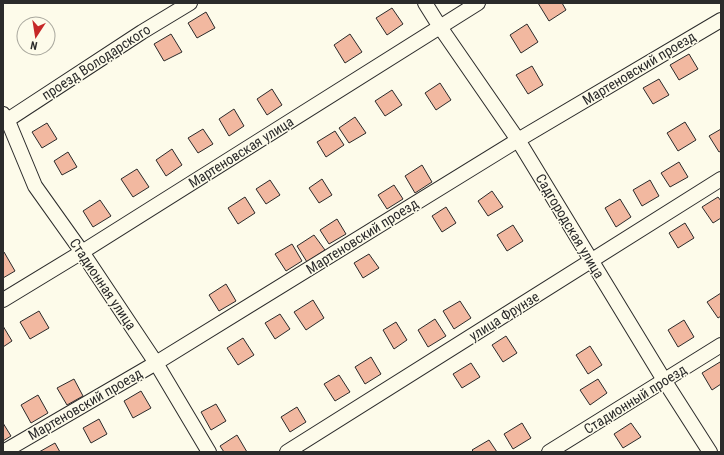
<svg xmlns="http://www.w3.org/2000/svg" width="724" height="455" font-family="'Roboto Condensed',sans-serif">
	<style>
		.building { fill: #f2b8a0; stroke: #2b2b2b }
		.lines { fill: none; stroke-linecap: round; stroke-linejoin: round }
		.minor-casing { stroke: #2b2b2b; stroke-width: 16 }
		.minor { stroke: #fdfbea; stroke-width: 14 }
		.labels { text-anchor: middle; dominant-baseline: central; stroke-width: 3; stroke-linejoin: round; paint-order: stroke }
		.street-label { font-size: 14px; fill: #2b2b2b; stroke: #fdfbea }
	</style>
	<rect width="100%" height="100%" fill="#fdfbea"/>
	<g class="building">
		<polygon points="538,3 562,3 566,10 549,21"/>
		<polygon points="392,8 403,24 387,35 376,18"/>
		<polygon points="206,12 215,28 197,38 188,23"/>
		<polygon points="527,24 538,42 521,53 510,35"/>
		<polygon points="171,34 182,52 164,61 154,44"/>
		<polygon points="350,34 362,52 345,63 334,45"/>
		<polygon points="689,54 698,69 679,80 670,65"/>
		<polygon points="532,66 543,85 528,94 516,75"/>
		<polygon points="659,79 669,95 653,104 643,88"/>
		<polygon points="440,83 451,100 436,110 425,93"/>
		<polygon points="272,89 282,105 267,115 257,99"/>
		<polygon points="392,90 402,105 385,116 375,101"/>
		<polygon points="234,109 244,126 229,136 219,119"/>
		<polygon points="355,117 366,133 349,143 339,128"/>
		<polygon points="685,122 696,140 678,151 667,133"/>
		<polygon points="47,123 57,139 42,148 32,132"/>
		<polygon points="203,129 213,144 198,153 188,138"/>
		<polygon points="721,129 721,151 719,152 709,136"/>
		<polygon points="335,131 344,145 326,157 317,142"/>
		<polygon points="172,149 182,165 166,176 156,160"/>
		<polygon points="68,152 77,167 62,175 54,161"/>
		<polygon points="679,162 688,177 670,187 661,173"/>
		<polygon points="422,165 432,182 415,193 405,176"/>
		<polygon points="137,169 149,187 133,197 121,179"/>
		<polygon points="322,179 332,195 319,203 309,188"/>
		<polygon points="270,180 280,195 266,204 256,189"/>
		<polygon points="650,180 659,196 642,206 633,190"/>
		<polygon points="394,185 403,199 387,209 378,195"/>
		<polygon points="492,191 503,207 488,216 478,201"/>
		<polygon points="245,197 255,213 238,224 228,208"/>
		<polygon points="718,197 721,201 721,218 713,223 702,207"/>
		<polygon points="620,199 631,217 616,227 605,208"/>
		<polygon points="100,200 111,216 93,227 83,211"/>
		<polygon points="446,207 456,223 442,232 432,216"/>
		<polygon points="337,219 346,234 329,244 320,230"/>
		<polygon points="685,223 694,238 678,248 669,233"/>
		<polygon points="513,225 523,241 507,251 497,235"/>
		<polygon points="314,235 325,250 307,262 297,246"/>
		<polygon points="292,244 302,261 286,271 275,254"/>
		<polygon points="3,252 4,252 15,271 3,278"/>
		<polygon points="369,254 379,268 363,278 354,263"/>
		<polygon points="226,284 236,301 219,311 209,295"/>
		<polygon points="721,293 721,316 718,318 707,302"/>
		<polygon points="313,300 324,318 306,330 294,312"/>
		<polygon points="460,301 471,318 454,329 443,311"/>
		<polygon points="39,311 49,328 30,339 20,322"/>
		<polygon points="280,314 290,329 275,339 265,323"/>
		<polygon points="435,319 446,336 428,347 418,330"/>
		<polygon points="684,320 694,337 678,347 668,330"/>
		<polygon points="396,322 407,340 394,349 383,330"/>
		<polygon points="3,326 12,341 3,347"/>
		<polygon points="506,336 517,353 503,362 492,345"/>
		<polygon points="243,338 254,355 238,365 227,348"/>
		<polygon points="590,346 602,365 588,374 576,355"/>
		<polygon points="371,357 381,374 365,384 355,367"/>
		<polygon points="720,362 721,364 721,384 712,390 702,373"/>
		<polygon points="471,363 480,377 462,388 453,374"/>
		<polygon points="339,375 350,392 335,401 324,384"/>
		<polygon points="74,379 83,396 67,405 57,388"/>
		<polygon points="598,379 607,393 590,405 580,390"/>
		<polygon points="141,391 151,408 133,418 124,401"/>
		<polygon points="38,395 48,413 31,423 21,405"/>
		<polygon points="216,404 226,421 211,430 201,412"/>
		<polygon points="297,407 306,422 290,432 281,417"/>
		<polygon points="99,419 107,434 91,443 83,428"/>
		<polygon points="3,423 11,436 3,441"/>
		<polygon points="522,423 531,438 513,449 504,434"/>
		<polygon points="631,423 641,437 623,448 614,434"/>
		<polygon points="237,435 247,452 224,452 220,446"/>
		<polygon points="489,440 497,452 474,452 472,450"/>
		<polygon points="55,443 60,452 39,452"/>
	</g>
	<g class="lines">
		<defs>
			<g id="minor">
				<polyline points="425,3 440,27 518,140 664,380 710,452"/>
				<polyline points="3,114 8,121 35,186 82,252 156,363 209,452"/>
				<polyline points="3,123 142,32 190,3"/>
				<polyline points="3,300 82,252 478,3"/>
				<polyline points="3,452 156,363 518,140 721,20"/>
				<polyline points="287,452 721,179"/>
				<polyline points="549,452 721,345"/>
			</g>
		</defs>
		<use href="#minor" class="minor-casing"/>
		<use href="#minor" class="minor"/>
	</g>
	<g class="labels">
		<g class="street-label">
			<text transform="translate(96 62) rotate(-33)">проезд Володарского</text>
			<text transform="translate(639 68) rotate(-31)">Мартеновский проезд</text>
			<text transform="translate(241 152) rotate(-32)">Мартеновская улица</text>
			<text transform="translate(570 226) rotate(59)">Садгородская улица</text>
			<text transform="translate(362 236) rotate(-32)">Мартеновский проезд</text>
			<text transform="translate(103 284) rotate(56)">Стадионная улица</text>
			<text transform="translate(504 316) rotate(-32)">улица Фрунзе</text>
			<text transform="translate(635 399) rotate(-32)">Стадионный проезд</text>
			<text transform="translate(85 404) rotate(-30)">Мартеновский проезд</text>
		</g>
	</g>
	<rect width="724" height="455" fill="none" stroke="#2b2b2b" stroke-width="8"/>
	<g transform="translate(36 36) rotate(192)"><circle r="19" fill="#fdfbea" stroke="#a9a89e"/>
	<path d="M0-3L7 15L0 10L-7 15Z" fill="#c62828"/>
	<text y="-6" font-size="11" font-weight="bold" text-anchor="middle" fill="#2b2b2b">N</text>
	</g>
</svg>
